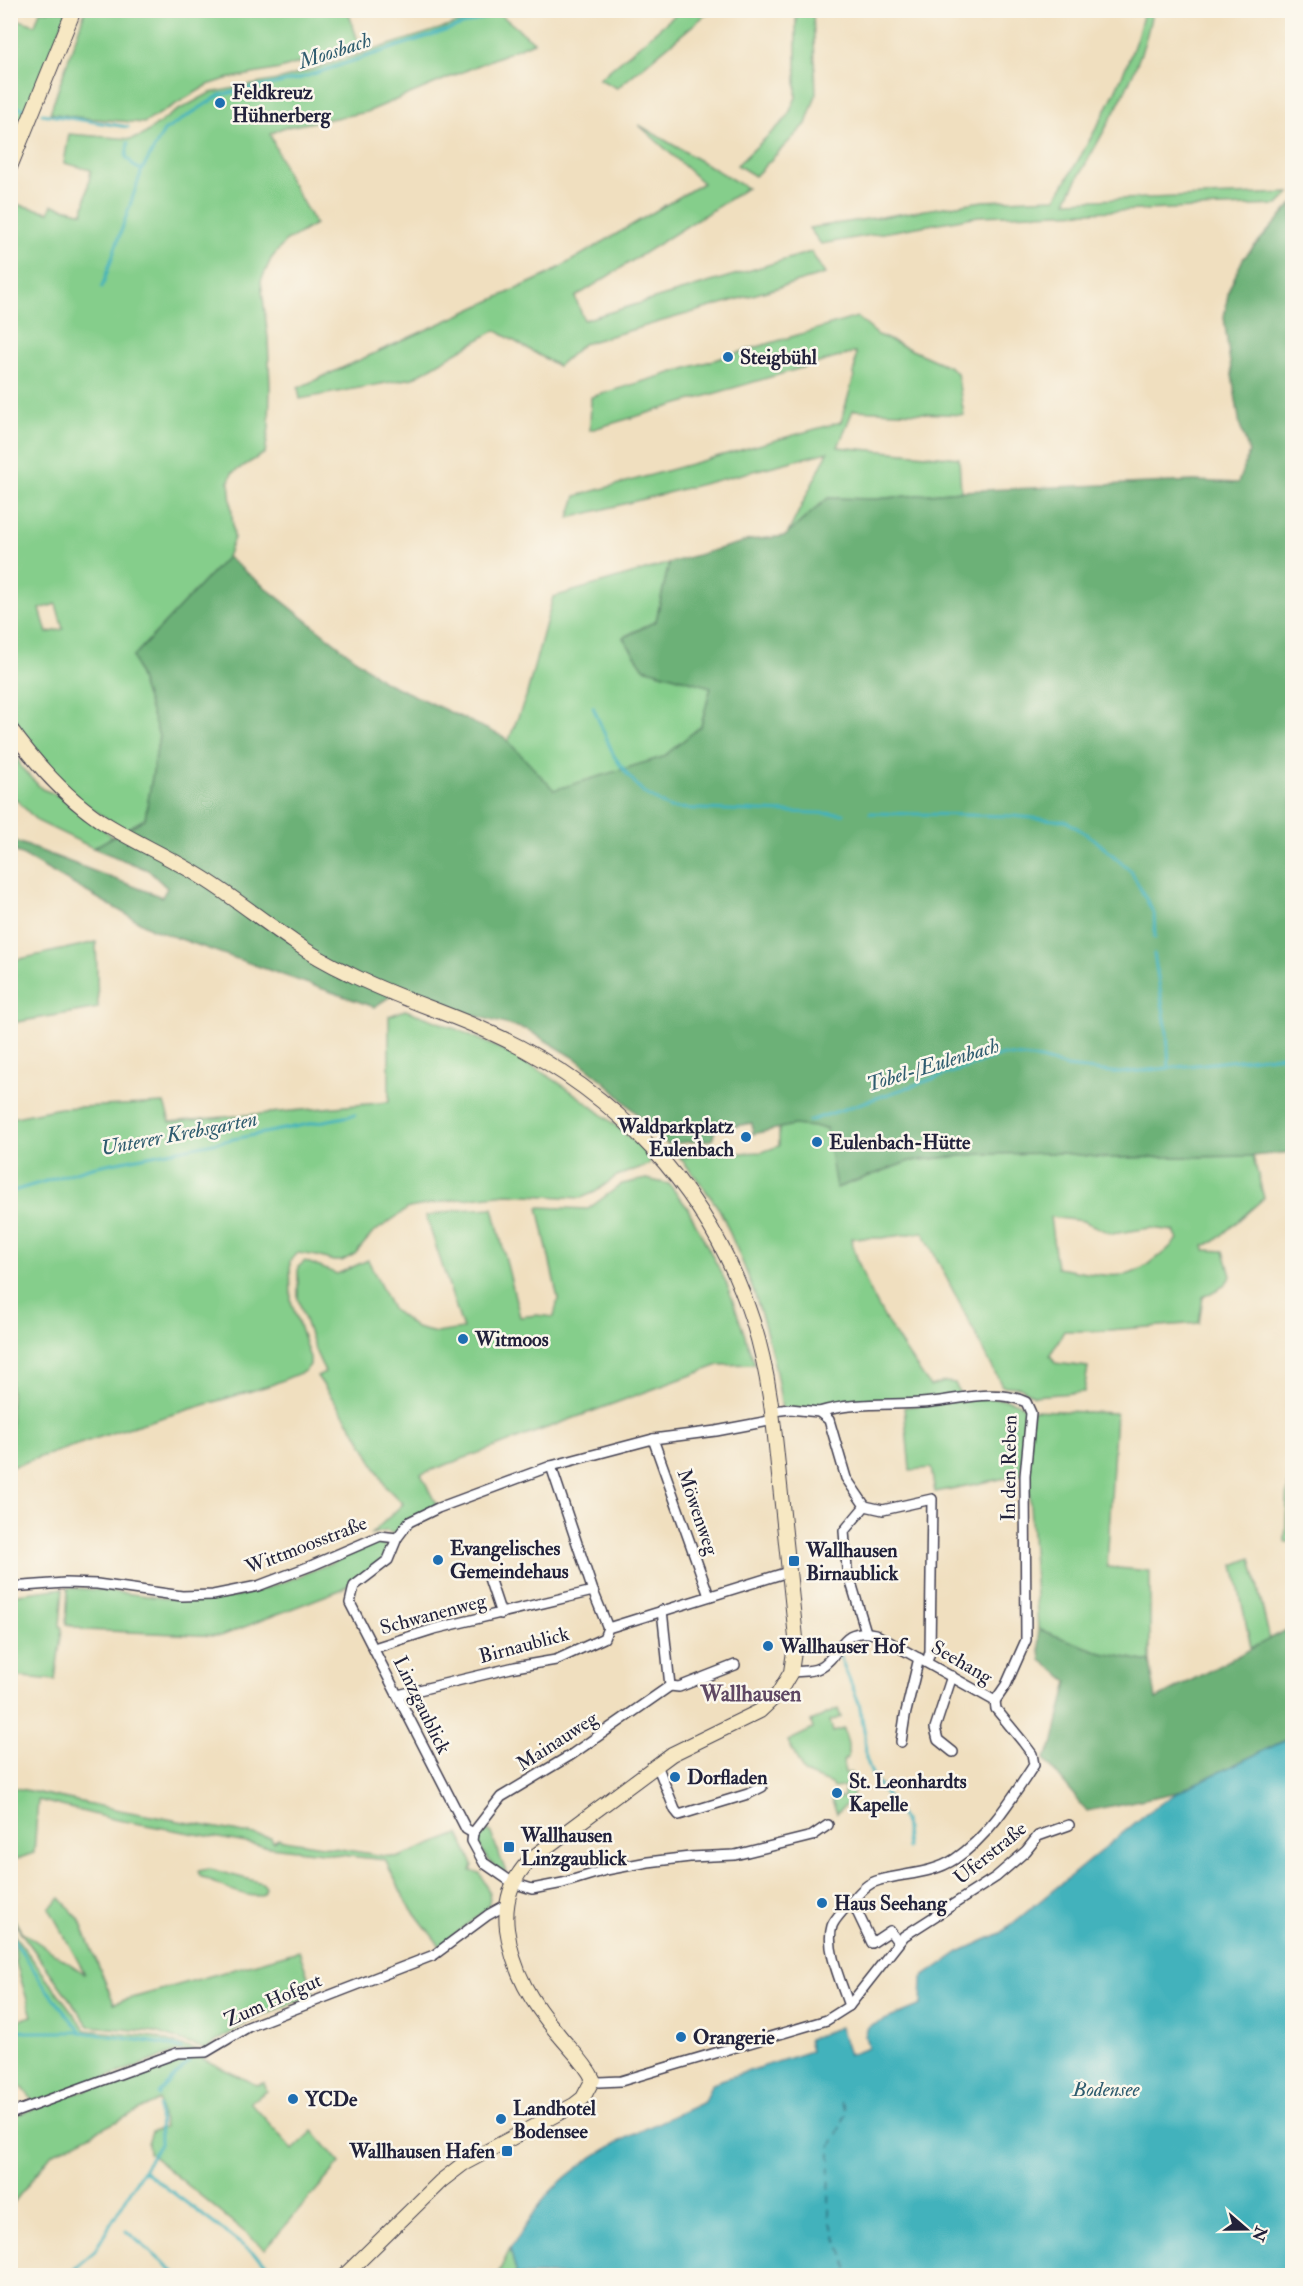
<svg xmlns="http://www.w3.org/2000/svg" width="1303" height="2286" font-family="'IM FELL Double Pica',serif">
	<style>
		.green { fill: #85ce8b; stroke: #547863; stroke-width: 1.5; fill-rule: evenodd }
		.forest { fill: #6cb177; stroke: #476a59; stroke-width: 1.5 }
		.water { fill: #42b2bc; stroke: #326a7c; stroke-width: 1.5 }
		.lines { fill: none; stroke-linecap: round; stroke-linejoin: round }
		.stream { stroke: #42b2bc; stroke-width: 3 }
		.ferry { stroke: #2f5c6f; stroke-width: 1.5; stroke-dasharray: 8 6; stroke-linecap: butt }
		.minor-casing { stroke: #413e4f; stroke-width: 12 }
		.secondary-casing { stroke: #413e4f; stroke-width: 16 }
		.minor { stroke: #fff; stroke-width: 9 }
		.secondary { stroke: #f7e8c3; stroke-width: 14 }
		.poi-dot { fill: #1f6fb2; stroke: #fbf7ec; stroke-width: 2 }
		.labels { text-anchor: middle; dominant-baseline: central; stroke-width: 5; stroke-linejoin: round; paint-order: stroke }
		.poi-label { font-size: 20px; font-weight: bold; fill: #22223b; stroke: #fbf7ec; text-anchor: start }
		.street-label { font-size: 20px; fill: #22223b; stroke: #fbf7ec }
		.water-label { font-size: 21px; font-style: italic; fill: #2f5c6f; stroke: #fbf7ec }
		.quarter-label { font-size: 22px; font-weight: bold; fill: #5f4864; stroke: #fbf7ec }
	</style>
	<rect width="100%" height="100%" fill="#fbf7ec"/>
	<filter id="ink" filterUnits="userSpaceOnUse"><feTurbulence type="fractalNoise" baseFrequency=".0167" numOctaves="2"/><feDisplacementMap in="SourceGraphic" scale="12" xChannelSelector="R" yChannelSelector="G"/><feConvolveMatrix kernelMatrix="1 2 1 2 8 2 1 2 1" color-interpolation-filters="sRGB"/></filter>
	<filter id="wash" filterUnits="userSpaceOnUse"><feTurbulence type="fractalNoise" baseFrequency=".008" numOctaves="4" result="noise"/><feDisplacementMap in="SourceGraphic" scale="24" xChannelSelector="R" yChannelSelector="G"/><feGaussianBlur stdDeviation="1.35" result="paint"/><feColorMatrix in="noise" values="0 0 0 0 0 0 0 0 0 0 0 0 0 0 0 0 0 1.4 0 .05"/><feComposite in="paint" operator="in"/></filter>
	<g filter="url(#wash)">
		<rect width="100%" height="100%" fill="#f0dfbf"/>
		<g class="green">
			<polygon points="40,11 68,11 10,151 10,17 35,25"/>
			<polygon points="85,11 348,11 359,44 280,69 226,79 208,85 144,123 84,118 50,113"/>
			<path d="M496,11L534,42L367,112L282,128L270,134L288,177L315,224L285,242L271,259L261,281L268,338L270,387L269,428L265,453L232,473L229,481L234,538L227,557L133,657L159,736L145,819L124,830L81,802L31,751L11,720V203L49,212L52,205L83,213L91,170L64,163L69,134L131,139L142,136L173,113L210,93L282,79ZM56,604L63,629L47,633L40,609Z"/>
			<polygon points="680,11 710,11 617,88 599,79"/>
			<polygon points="796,11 813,11 816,95 806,124 755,176 737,165 787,118 796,97"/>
			<path d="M1144,11H1152C1142,77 1095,142 1066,201L1290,193L1278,205L979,216L821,244L809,228L983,201L1056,198C1089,142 1130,75 1144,11Z"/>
			<polygon points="639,125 747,188 575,297 584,320 811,252 825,274 583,344 558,366 495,330 413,378 300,399 298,388 547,275 703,183"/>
			<polygon points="857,317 878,335 950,367 957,373 964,415 853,410 838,447 959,458 961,491 876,499 828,498 788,533 828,452 569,518 576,496 841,422 854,376 856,352 590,430 591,397"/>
			<polygon points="669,563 656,621 623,637 644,668 711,687 701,726 663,757 553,791 508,742 526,697 553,597"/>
			<polygon points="10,739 21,767 42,789 60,796 113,837 93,848 37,821 11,794"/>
			<polygon points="96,942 98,1008 11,1023 11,961"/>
			<path d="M405,1010C506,1044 575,1085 652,1158L648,1165L617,1176L595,1192L581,1198L507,1194L454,1200L409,1208L373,1233L355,1254L342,1261H333L317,1256L298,1253L290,1261L291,1301L310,1358V1365L305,1371L271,1385L124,1429L11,1467L10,1118L60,1108L164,1103L170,1122L389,1102V1016Z"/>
			<path d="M794,1125L826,1128L837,1188L910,1161L980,1154L1062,1153L1106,1158L1253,1156L1264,1198L1215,1241L1204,1246L1205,1250L1224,1251L1231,1276L1224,1286L1203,1297L1199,1323L1097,1331H1064L1050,1355L1055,1363L1088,1367L1084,1392L1034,1396L1020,1387L1002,1386L923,1232L882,1238H851C864,1293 898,1341 930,1386L944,1382L955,1383L961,1397L782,1410C775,1353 759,1300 736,1247C730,1235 726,1221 719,1209C706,1190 692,1172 677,1154L687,1157L685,1151L741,1153L762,1152L779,1146V1127ZM1050,1217L1083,1221L1112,1234L1150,1228L1174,1231L1178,1239C1167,1251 1140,1274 1123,1275C1101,1277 1078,1271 1057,1268Z"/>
			<polygon points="646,1179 669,1184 687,1207 726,1282 755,1364 719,1365 421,1474 438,1508 395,1534 386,1531 371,1534 403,1504 386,1487 359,1437 317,1376 325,1372 315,1350 298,1299 298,1267 305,1261 337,1274 368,1260 392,1309 416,1328 436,1333 463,1329 426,1216 457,1210 493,1208 520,1317 536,1315 554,1317 558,1299 538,1207 588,1209 622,1184"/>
			<path d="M980,1398C997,1399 1014,1397 1027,1410L1021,1475L935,1492L931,1468L910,1470L904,1407Z"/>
			<polygon points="1032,1410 1116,1413 1107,1567 1150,1571 1150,1662 1102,1653 1038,1629 1028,1474"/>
			<polygon points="1292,1410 1292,1542 1285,1542"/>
			<path d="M386,1543V1558L340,1590L221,1636L85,1630L66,1624L68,1588C116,1589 162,1602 210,1600C260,1598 328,1563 375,1544Z"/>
			<polygon points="1251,1558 1270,1640 1251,1648 1234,1565"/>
			<polygon points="63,1588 60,1625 62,1629 55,1680 11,1676 11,1595"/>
			<path d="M838,1709L841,1717L830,1721L833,1732L844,1729L848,1744V1757L843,1761L845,1773H851C855,1798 856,1796 837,1813L831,1799L844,1797V1787L833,1788L831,1784L804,1773L788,1741L813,1729L811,1721Z"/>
			<path d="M11,1787L119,1810L271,1838L273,1842L278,1839L384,1856L399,1857L459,1834L473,1865L471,1871L480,1873C486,1885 494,1897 487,1909L440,1946L407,1903L385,1860L269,1847L112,1819L38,1800L34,1853L11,1861Z"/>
			<path d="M483,1831H490L506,1872H501C491,1863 470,1844 483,1831Z"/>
			<path d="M209,1869L262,1883L266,1887C265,1891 265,1894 261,1895C249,1900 211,1882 200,1876L198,1871Z"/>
			<polygon points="60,1898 79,1919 114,2003 299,1951 314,1994 246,2023 205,2049 155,2032 89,2026 20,1931 10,1912 21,1931 85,1974 49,1908"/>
			<polygon points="14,1935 86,2030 154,2037 202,2052 176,2052 35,2103 22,2087 11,2084 10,2020 14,2022 32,2016 16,1963"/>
			<polygon points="207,2054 203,2059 256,2085 264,2083 267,2091 250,2102 293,2150 313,2131 340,2163 265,2249 149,2153 148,2143 152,2131 164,2128 159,2100 52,2154 11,2206 11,2117 178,2056"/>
			<polygon points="510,2249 517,2275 497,2276"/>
		</g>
		<g class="forest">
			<polygon points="1292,204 1292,1152 1253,1156 1184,1157 1106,1158 1062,1153 980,1154 910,1161 836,1188 826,1128 794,1125 753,1134 752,1123 715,1130 712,1140 667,1144 605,1082 575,1058 528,1030 394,994 374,1007 152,929 13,850 12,840 162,897 167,888 148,870 93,848 145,819 159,736 133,657 227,557 383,681 504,737 554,790 663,757 701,726 711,687 644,668 623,638 656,621 669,563 750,540 785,536 828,498 876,499 961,491 1195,481 1238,483 1249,452 1240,425 1229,356 1224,317 1229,289 1243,259"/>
			<polygon points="1292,1627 1292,1737 1178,1792 1087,1811 1044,1759 1053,1745 1068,1681 1041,1660 1038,1629 1102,1653 1150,1662 1156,1699"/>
		</g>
		<path class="water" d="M1292,1737V2275H517L510,2249C524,2230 536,2206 553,2189C592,2149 654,2125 704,2102L711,2085L718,2081L811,2051L808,2039L840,2027L849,2055L868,2048L865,2036L868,2027L921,2005L922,1978L959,1952L1001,1933L1147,1813L1178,1792Z"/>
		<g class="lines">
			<g class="stream">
				<polyline points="10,104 29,111"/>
				<polyline points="42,114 128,127"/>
				<polyline points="128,143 126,157 135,167 142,170 164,131 220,95 298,79 493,15"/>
				<polyline points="102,287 142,170"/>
				<polyline points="593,707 614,756 627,774 644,793 670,808 844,814"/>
				<polyline points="870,813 1012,816 1066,821 1094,839 1131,871 1154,914 1155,938"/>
				<polyline points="1169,1068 1292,1054"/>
				<polyline points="809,1121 1003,1055 1041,1059 1067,1067 1120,1073 1169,1068 1167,1032 1154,954"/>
				<polyline points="10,1192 92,1167 355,1115"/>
				<polyline points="839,1654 859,1703 865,1735 866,1758 873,1777 904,1820 907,1848"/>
				<polyline points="10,1934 47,1990 81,2032 164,2044 182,2049"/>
				<polyline points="10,2027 25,2032 81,2032"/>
				<polyline points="159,2096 159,2093 189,2062"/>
				<polyline points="159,2106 160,2144 143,2170 283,2276"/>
				<polyline points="126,2231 179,2276"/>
				<polyline points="73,2270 78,2276"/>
				<polyline points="66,2276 94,2252 143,2170"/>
			</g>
			<polyline class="ferry" points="841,2102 847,2112 830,2149 829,2218 851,2276"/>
		</g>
	</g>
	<g filter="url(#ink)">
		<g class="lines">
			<defs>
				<g id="minor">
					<polyline points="773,1411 790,1409 819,1412 829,1420 846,1478 865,1506 844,1531 847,1569 866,1632"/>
					<path d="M819,1412C851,1402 888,1405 921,1403C956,1401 993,1387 1026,1402L1031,1413L1025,1476L1026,1640L1006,1685L995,1701"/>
					<polyline points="653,1439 709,1596"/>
					<polyline points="551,1466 593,1591 608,1628"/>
					<polyline points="865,1506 883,1510 932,1499 930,1652 927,1662"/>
					<polyline points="488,1575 501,1614"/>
					<polyline points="10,1587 65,1583 97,1584 182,1596 213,1595 258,1586 313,1565 380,1536 397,1538"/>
					<polyline points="374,1648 434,1629 593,1591"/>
					<path d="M791,1672C799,1671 812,1672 819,1668C843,1655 838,1626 875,1634L995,1701L996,1709L1023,1742L1032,1754L1034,1765C1012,1798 989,1836 955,1859C932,1874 906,1873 880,1880C867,1883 861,1891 852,1901C846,1907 835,1918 832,1926C825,1949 842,1984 849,2006"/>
					<polyline points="952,1676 935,1728 938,1740 953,1752"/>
					<polyline points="670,1686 679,1687 735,1665"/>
					<polyline points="398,1695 515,1667 556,1660 604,1638 608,1628 788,1572"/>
					<polyline points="901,1742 905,1716 919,1658"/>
					<polyline points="657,1765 675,1810 679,1815 748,1794 762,1787"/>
					<polyline points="473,1833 466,1829 350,1603 354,1586 388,1560 397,1538 409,1522 438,1508 551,1466 653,1439 716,1431 774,1420"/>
					<polyline points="473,1833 472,1841 484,1863 513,1883 532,1889 563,1883 606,1870 648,1862 690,1857 735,1855 812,1836 828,1825"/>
					<polyline points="473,1833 501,1797 571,1755 670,1686 662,1610"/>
					<polyline points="852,1901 872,1943 890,1931 898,1942"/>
					<polyline points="593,2079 599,2082 621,2081 827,2020 849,2006 904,1936 996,1877 1026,1851 1038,1836 1069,1825"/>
					<polyline points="10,2114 177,2053 206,2052 248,2027 434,1955 488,1915 506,1905"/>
				</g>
				<g id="secondary">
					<polyline points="10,167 74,10"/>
					<path d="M10,728C36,764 64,796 101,821C134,842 170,857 203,878C235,898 263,921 294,942C311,954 331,965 350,974C395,997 443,1011 489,1032C615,1089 710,1189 753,1322C769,1372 774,1424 779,1476C785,1530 790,1584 796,1638L791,1672L778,1694L760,1711L672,1754L532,1858C511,1878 504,1901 507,1929C513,1973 531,2002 559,2035C571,2050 585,2062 593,2079L583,2098L574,2105L463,2164L441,2181L344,2276"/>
				</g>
			</defs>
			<use href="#minor" class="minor-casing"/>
			<use href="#secondary" class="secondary-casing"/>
			<use href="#minor" class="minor"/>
			<use href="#secondary" class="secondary"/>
		</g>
	</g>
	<g class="poi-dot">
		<circle cx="220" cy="103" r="6"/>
		<circle cx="728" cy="357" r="6"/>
		<circle cx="746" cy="1137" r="6"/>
		<circle cx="817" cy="1142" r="6"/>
		<circle cx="463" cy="1339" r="6"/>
		<circle cx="438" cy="1560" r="6"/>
		<rect x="788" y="1555" width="12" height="12" rx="3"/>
		<circle cx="768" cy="1646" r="6"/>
		<circle cx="675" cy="1777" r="6"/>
		<circle cx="837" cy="1793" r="6"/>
		<rect x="503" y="1841" width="12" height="12" rx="3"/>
		<circle cx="822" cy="1903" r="6"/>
		<circle cx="681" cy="2037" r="6"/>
		<circle cx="293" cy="2099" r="6"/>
		<circle cx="501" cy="2119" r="6"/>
		<rect x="501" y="2145" width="12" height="12" rx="3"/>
	</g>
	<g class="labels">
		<g class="poi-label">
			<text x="232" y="92">Feldkreuz<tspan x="232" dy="23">Hühnerberg</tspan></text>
			<text x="740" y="357">Steigbühl</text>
			<text x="734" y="1126" text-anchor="end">Waldparkplatz<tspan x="734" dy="23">Eulenbach</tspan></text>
			<text x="829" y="1142">Eulenbach-Hütte</text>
			<text x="475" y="1339">Witmoos</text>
			<text x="450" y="1548">Evangelisches<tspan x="450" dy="23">Gemeindehaus</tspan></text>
			<text x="806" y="1550">Wallhausen<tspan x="806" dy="23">Birnaublick</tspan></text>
			<text x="780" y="1646">Wallhauser Hof</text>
			<text x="687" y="1777">Dorfladen</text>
			<text x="849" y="1781">St. Leonhardts<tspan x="849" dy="23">Kapelle</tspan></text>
			<text x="521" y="1835">Wallhausen<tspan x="521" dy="23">Linzgaublick</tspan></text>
			<text x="834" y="1903">Haus Seehang</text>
			<text x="693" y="2037">Orangerie</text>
			<text x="305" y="2099">YCDe</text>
			<text x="513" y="2108">Landhotel<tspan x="513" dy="23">Bodensee</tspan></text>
			<text x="495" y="2151" text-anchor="end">Wallhausen Hafen</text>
		</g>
		<g class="street-label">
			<text transform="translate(1009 1468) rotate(-89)">In den Reben</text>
			<text transform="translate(698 1512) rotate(71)">Möwenweg</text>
			<text transform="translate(306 1545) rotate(-21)">Wittmoosstraße</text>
			<text transform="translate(433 1614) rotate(-15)">Schwanenweg</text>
			<text transform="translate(524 1645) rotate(-15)">Birnaublick</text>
			<text transform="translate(962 1662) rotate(30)">Seehang</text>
			<text transform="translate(422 1705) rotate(64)">Linzgaublick</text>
			<text transform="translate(557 1741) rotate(-33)">Mainauweg</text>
			<text transform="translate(990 1853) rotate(-39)">Uferstraße</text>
			<text transform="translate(273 2000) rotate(-24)">Zum Hofgut</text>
		</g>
		<g class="water-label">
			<text transform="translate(335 51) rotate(-18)">Moosbach</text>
			<text transform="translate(933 1065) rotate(-17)">Tobel-/Eulenbach</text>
			<text transform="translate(179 1134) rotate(-11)">Unterer Krebsgarten</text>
			<text x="1106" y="2089">Bodensee</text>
		</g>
		<g class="quarter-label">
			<text x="751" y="1694">Wallhausen</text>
		</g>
	</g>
	<rect width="1303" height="2286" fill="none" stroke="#fbf7ec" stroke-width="36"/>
	<g transform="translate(1246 2229) rotate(110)" stroke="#fbf7ec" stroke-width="4.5" paint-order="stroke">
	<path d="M0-4.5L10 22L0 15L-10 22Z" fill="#22223b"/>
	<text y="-9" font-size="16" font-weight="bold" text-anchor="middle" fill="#22223b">N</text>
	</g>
</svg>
